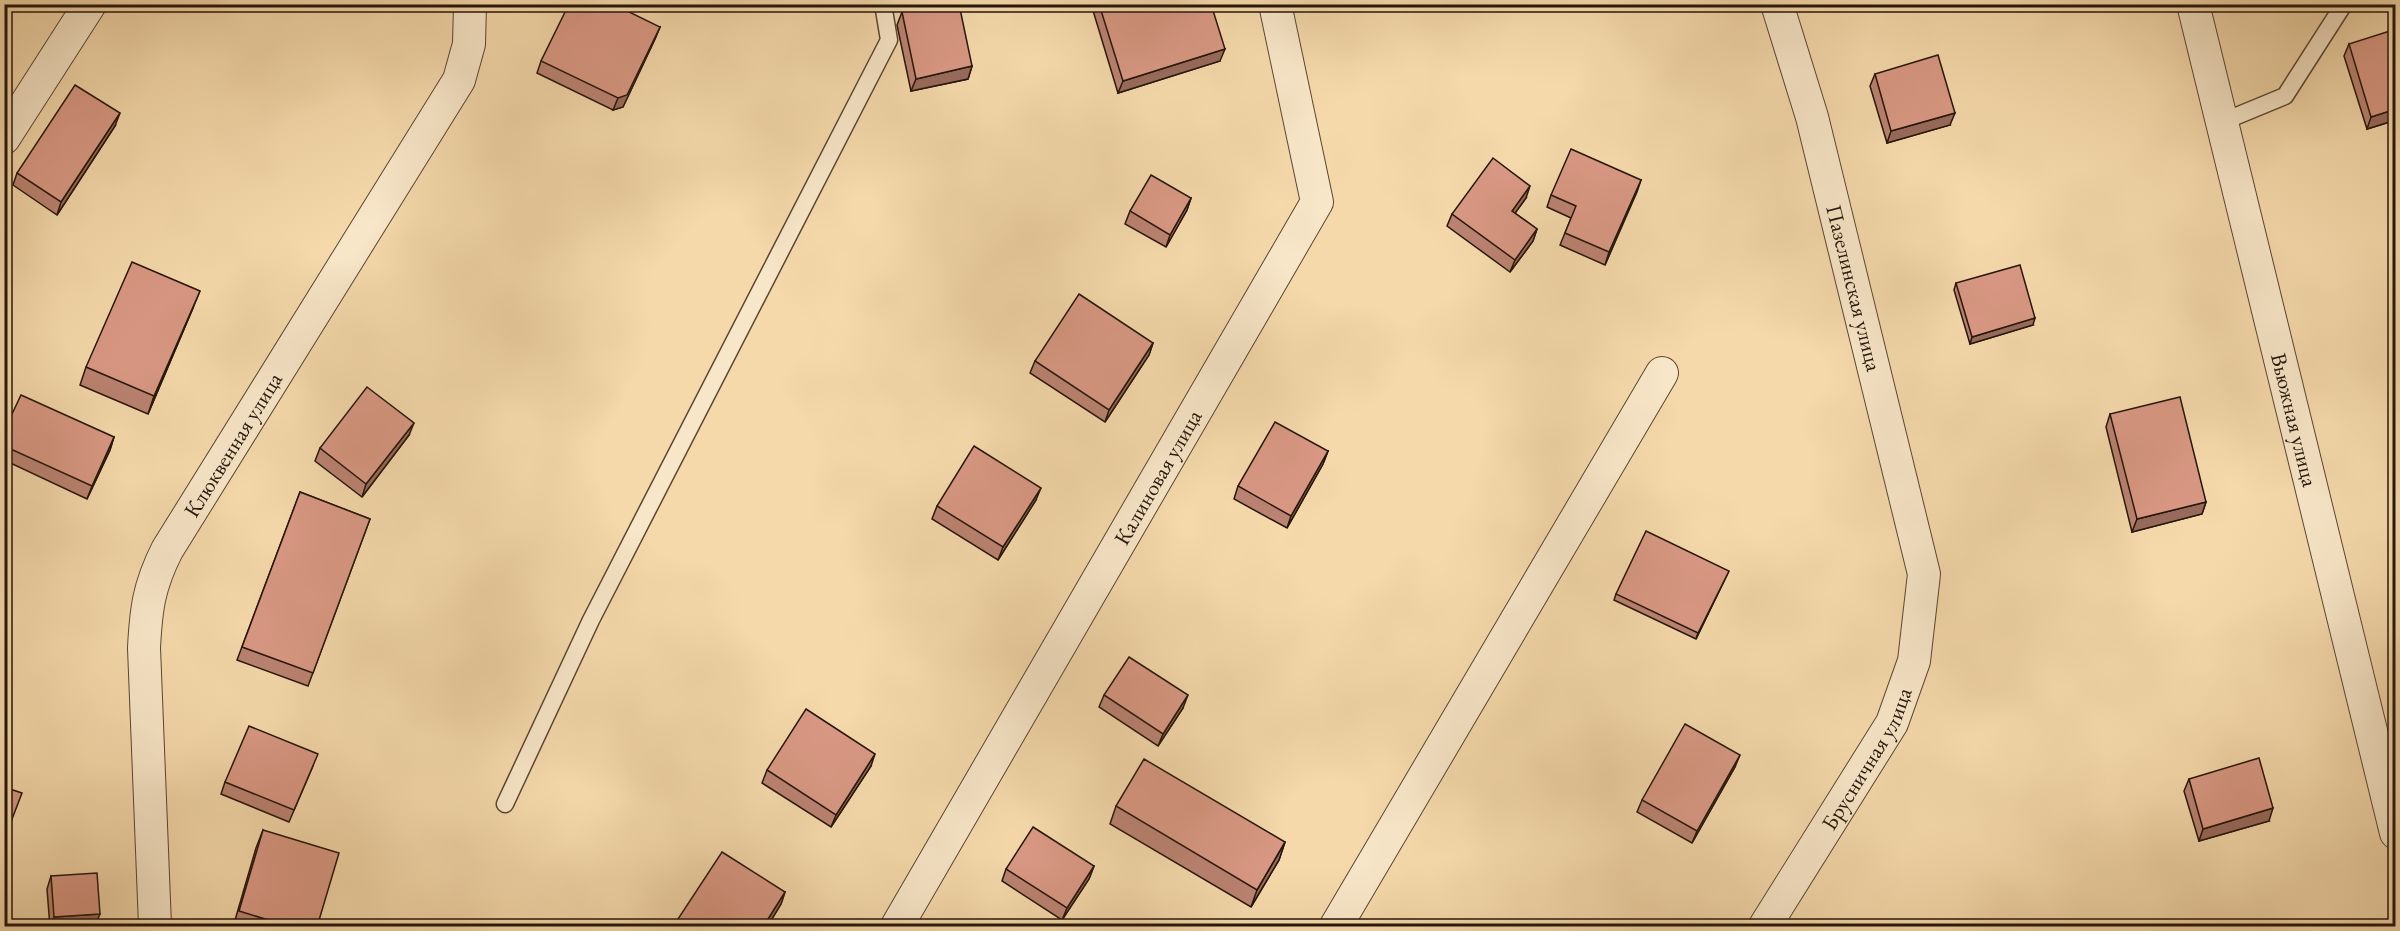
<svg xmlns="http://www.w3.org/2000/svg" width="2400" height="931" font-family="'EB Garamond',serif">
	<style>
		.lines { fill: none; stroke-linecap: round; stroke-linejoin: round }
		.service-casing { stroke: #594733; stroke-width: 19 }
		.minor-casing { stroke: #594733; stroke-width: 34 }
		.service { stroke: #f8e6c8; stroke-width: 16 }
		.minor { stroke: #f8e6c8; stroke-width: 32 }
		.wall { fill: #bb8372; stroke: #25160b; stroke-width: 1.5 }
		.shaded-wall { fill: #986a5c; stroke: #25160b; stroke-width: 1.5 }
		.building { fill: #d99884; stroke: #25160b; stroke-width: 1.5 }
		.labels { text-anchor: middle; dominant-baseline: central; stroke-width: 4.5; stroke-linejoin: round; paint-order: stroke }
		.street-label { font-size: 22px; fill: #25160b; stroke: #f8e6c8 }
	</style>
	<rect width="100%" height="100%" fill="#f5d9ab"/>
	<filter id="stains"><feTurbulence type="fractalNoise" baseFrequency=".00333" numOctaves="4"/><feColorMatrix values="0 0 0 0 .2 0 0 0 0 .09 0 0 0 0 .02 0 0 0 .5 -.17"/></filter>
	<radialGradient id="worn" r=".72"><stop offset=".6" stop-color="#630" stop-opacity="0"/><stop offset="1" stop-color="#630" stop-opacity=".3"/></radialGradient>
	<g class="lines">
		<defs>
			<g id="service">
				<polyline points="2222,122 2285,96 2344,4"/>
				<polyline points="505,804 591,620 889,40 883,4"/>
			</g>
			<g id="minor">
				<path id="s1" d="M2193,4L2396,833"/>
				<polyline points="4,138 90,4"/>
				<path id="s2" d="M155,926L144,648C146,608 149,586 167,550L459,80L469,44L470,4"/>
				<path id="s3" d="M897,926L1317,202L1275,4"/>
				<polyline points="1336,926 1662,373"/>
				<path id="s4" d="M1765,926L1892,723L1914,661L1924,574L1812,117L1777,4"/>
			</g>
		</defs>
		<use href="#service" class="service-casing"/>
		<use href="#minor" class="minor-casing"/>
		<use href="#service" class="service"/>
		<use href="#minor" class="minor"/>
	</g>
	<g class="wall">
		<polygon points="1091,4 1211,4 1220,61 1118,93"/>
		<polygon points="902,12 972,66 968,79 911,91 897,25"/>
		<polygon points="660,27 655,39 623,107 613,110 537,73 541,61"/>
		<polygon points="2349,44 2396,120 2367,129 2344,56"/>
		<polygon points="1875,74 1950,125 1887,143 1870,86"/>
		<polygon points="115,126 57,215 13,185 17,173"/>
		<polygon points="1641,180 1605,265 1560,245 1571,218 1547,207 1551,195"/>
		<polygon points="1191,198 1187,210 1166,247 1125,224 1130,211"/>
		<polygon points="1526,198 1515,213 1537,229 1533,241 1510,272 1447,226 1452,214"/>
		<polygon points="1956,283 2033,325 1970,344 1954,290"/>
		<polygon points="193,308 148,414 80,385 86,367"/>
		<polygon points="1153,343 1149,355 1105,422 1030,373 1035,361"/>
		<polygon points="2110,414 2206,502 2202,514 2132,532 2106,427"/>
		<polygon points="4,431 114,437 110,450 87,499 4,460"/>
		<polygon points="409,435 362,497 315,461 320,448"/>
		<polygon points="1328,451 1323,464 1287,528 1234,499 1238,486"/>
		<polygon points="300,492 370,519 308,686 237,660"/>
		<polygon points="1036,500 998,560 932,519 937,506"/>
		<polygon points="1726,577 1696,639 1614,600 1616,594"/>
		<polygon points="1104,695 1183,708 1158,746 1099,707"/>
		<polygon points="313,766 289,822 221,794 225,782"/>
		<polygon points="871,766 831,827 762,783 767,770"/>
		<polygon points="1735,767 1692,843 1637,812 1642,800"/>
		<polygon points="2189,779 2269,821 2199,841 2184,791"/>
		<polygon points="1116,806 1285,842 1279,860 1251,907 1110,824"/>
		<polygon points="263,830 317,927 233,927 256,848"/>
		<polygon points="1094,866 1089,879 1062,920 1002,881 1006,869"/>
		<polygon points="51,876 95,926 50,927 47,889"/>
		<polygon points="785,892 781,904 767,927 675,927 676,922"/>
	</g>
	<g class="shaded-wall">
		<polygon points="660,27 655,39 623,107 613,110 618,98"/>
		<polygon points="1225,49 1220,61 1118,93 1123,81"/>
		<polygon points="972,66 968,79 911,91 916,79"/>
		<polygon points="2396,109 2396,120 2367,129 2371,117"/>
		<polygon points="120,113 115,126 57,215 61,202"/>
		<polygon points="1955,113 1950,125 1887,143 1891,131"/>
		<polygon points="1641,180 1637,192 1605,265 1609,252"/>
		<polygon points="1530,186 1526,198 1508,223 1512,211"/>
		<polygon points="1191,198 1187,210 1166,247 1170,235"/>
		<polygon points="1537,229 1533,241 1510,272 1515,260"/>
		<polygon points="200,291 193,308 148,414 154,396"/>
		<polygon points="2035,318 2033,325 1970,344 1972,337"/>
		<polygon points="1153,343 1149,355 1105,422 1109,410"/>
		<polygon points="414,423 409,435 362,497 366,484"/>
		<polygon points="114,437 110,450 87,499 92,486"/>
		<polygon points="1328,451 1323,464 1287,528 1291,516"/>
		<polygon points="1041,488 1036,500 998,560 1003,547"/>
		<polygon points="2206,502 2202,514 2132,532 2137,519"/>
		<polygon points="1729,571 1726,577 1696,639 1698,633"/>
		<polygon points="1188,695 1183,708 1158,746 1163,734"/>
		<polygon points="875,754 871,766 831,827 836,815"/>
		<polygon points="1740,755 1735,767 1692,843 1697,831"/>
		<polygon points="2273,808 2269,821 2199,841 2203,829"/>
		<polygon points="1285,842 1279,860 1251,907 1257,890"/>
		<polygon points="1094,866 1089,879 1062,920 1067,908"/>
		<polygon points="785,892 781,904 767,927 763,927"/>
		<polygon points="100,914 95,926 51,927 54,917"/>
	</g>
	<g class="building">
		<polygon points="569,4 613,4 660,27 627,95 618,98 541,61"/>
		<polygon points="938,4 959,4 972,66 916,79 902,12"/>
		<polygon points="1099,4 1211,4 1225,49 1123,81"/>
		<polygon points="2396,29 2396,109 2371,117 2349,44"/>
		<polygon points="1938,55 1955,113 1891,131 1875,74"/>
		<polygon points="75,85 120,113 61,202 17,173"/>
		<polygon points="1571,149 1641,180 1609,252 1565,233 1576,206 1551,195"/>
		<polygon points="1493,158 1530,186 1512,211 1537,229 1515,260 1452,214"/>
		<polygon points="1151,175 1191,198 1170,235 1130,211"/>
		<polygon points="132,262 200,291 154,396 86,367"/>
		<polygon points="2020,265 2035,318 1972,337 1956,283"/>
		<polygon points="1079,294 1153,343 1109,410 1035,361"/>
		<polygon points="367,387 414,423 366,484 320,448"/>
		<polygon points="21,395 114,437 92,486 4,446 4,431"/>
		<polygon points="2180,397 2206,502 2137,519 2110,414"/>
		<polygon points="1275,422 1328,451 1291,516 1238,486"/>
		<polygon points="974,446 1041,488 1003,547 937,506"/>
		<polygon points="300,492 370,519 313,673 242,647"/>
		<polygon points="1646,531 1729,571 1698,633 1616,594"/>
		<polygon points="1129,657 1188,695 1163,734 1104,695"/>
		<polygon points="806,709 875,754 836,815 767,770"/>
		<polygon points="1685,724 1740,755 1697,831 1642,800"/>
		<polygon points="249,726 318,754 294,810 225,782"/>
		<polygon points="2259,758 2273,808 2203,829 2189,779"/>
		<polygon points="1144,759 1285,842 1257,890 1116,806"/>
		<polygon points="4,787 22,793 4,840"/>
		<polygon points="1033,827 1094,866 1067,908 1006,869"/>
		<polygon points="263,830 339,853 317,927 291,927 239,911"/>
		<polygon points="722,852 785,892 763,927 683,927 676,922"/>
		<polygon points="97,873 100,914 54,917 51,876"/>
	</g>
	<g class="labels">
		<g class="street-label">
			<text transform="translate(1854 288) rotate(76)">Пазелинская улица</text>
			<text stroke="none"><textPath href="#s1" startOffset="428">Вьюжная улица</textPath></text>
			<text stroke="none"><textPath href="#s2" startOffset="504">Клюквенная улица</textPath></text>
			<text stroke="none"><textPath href="#s3" startOffset="519">Калиновая улица</textPath></text>
			<text stroke="none"><textPath href="#s4" startOffset="196">Брусничная улица</textPath></text>
		</g>
	</g>
	<rect width="2400" height="931" fill="none" stroke="#f5d9ab" stroke-width="24"/>
	<rect x="6" y="6" width="2388" height="919" fill="none" stroke="#25160b" stroke-width="3"/>
	<rect x="12" y="12" width="2376" height="907" fill="none" stroke="#25160b" stroke-width="1.5"/>
	<rect width="100%" height="100%" filter="url(#stains)"/>
	<rect width="100%" height="100%" fill="url(#worn)"/>
</svg>
